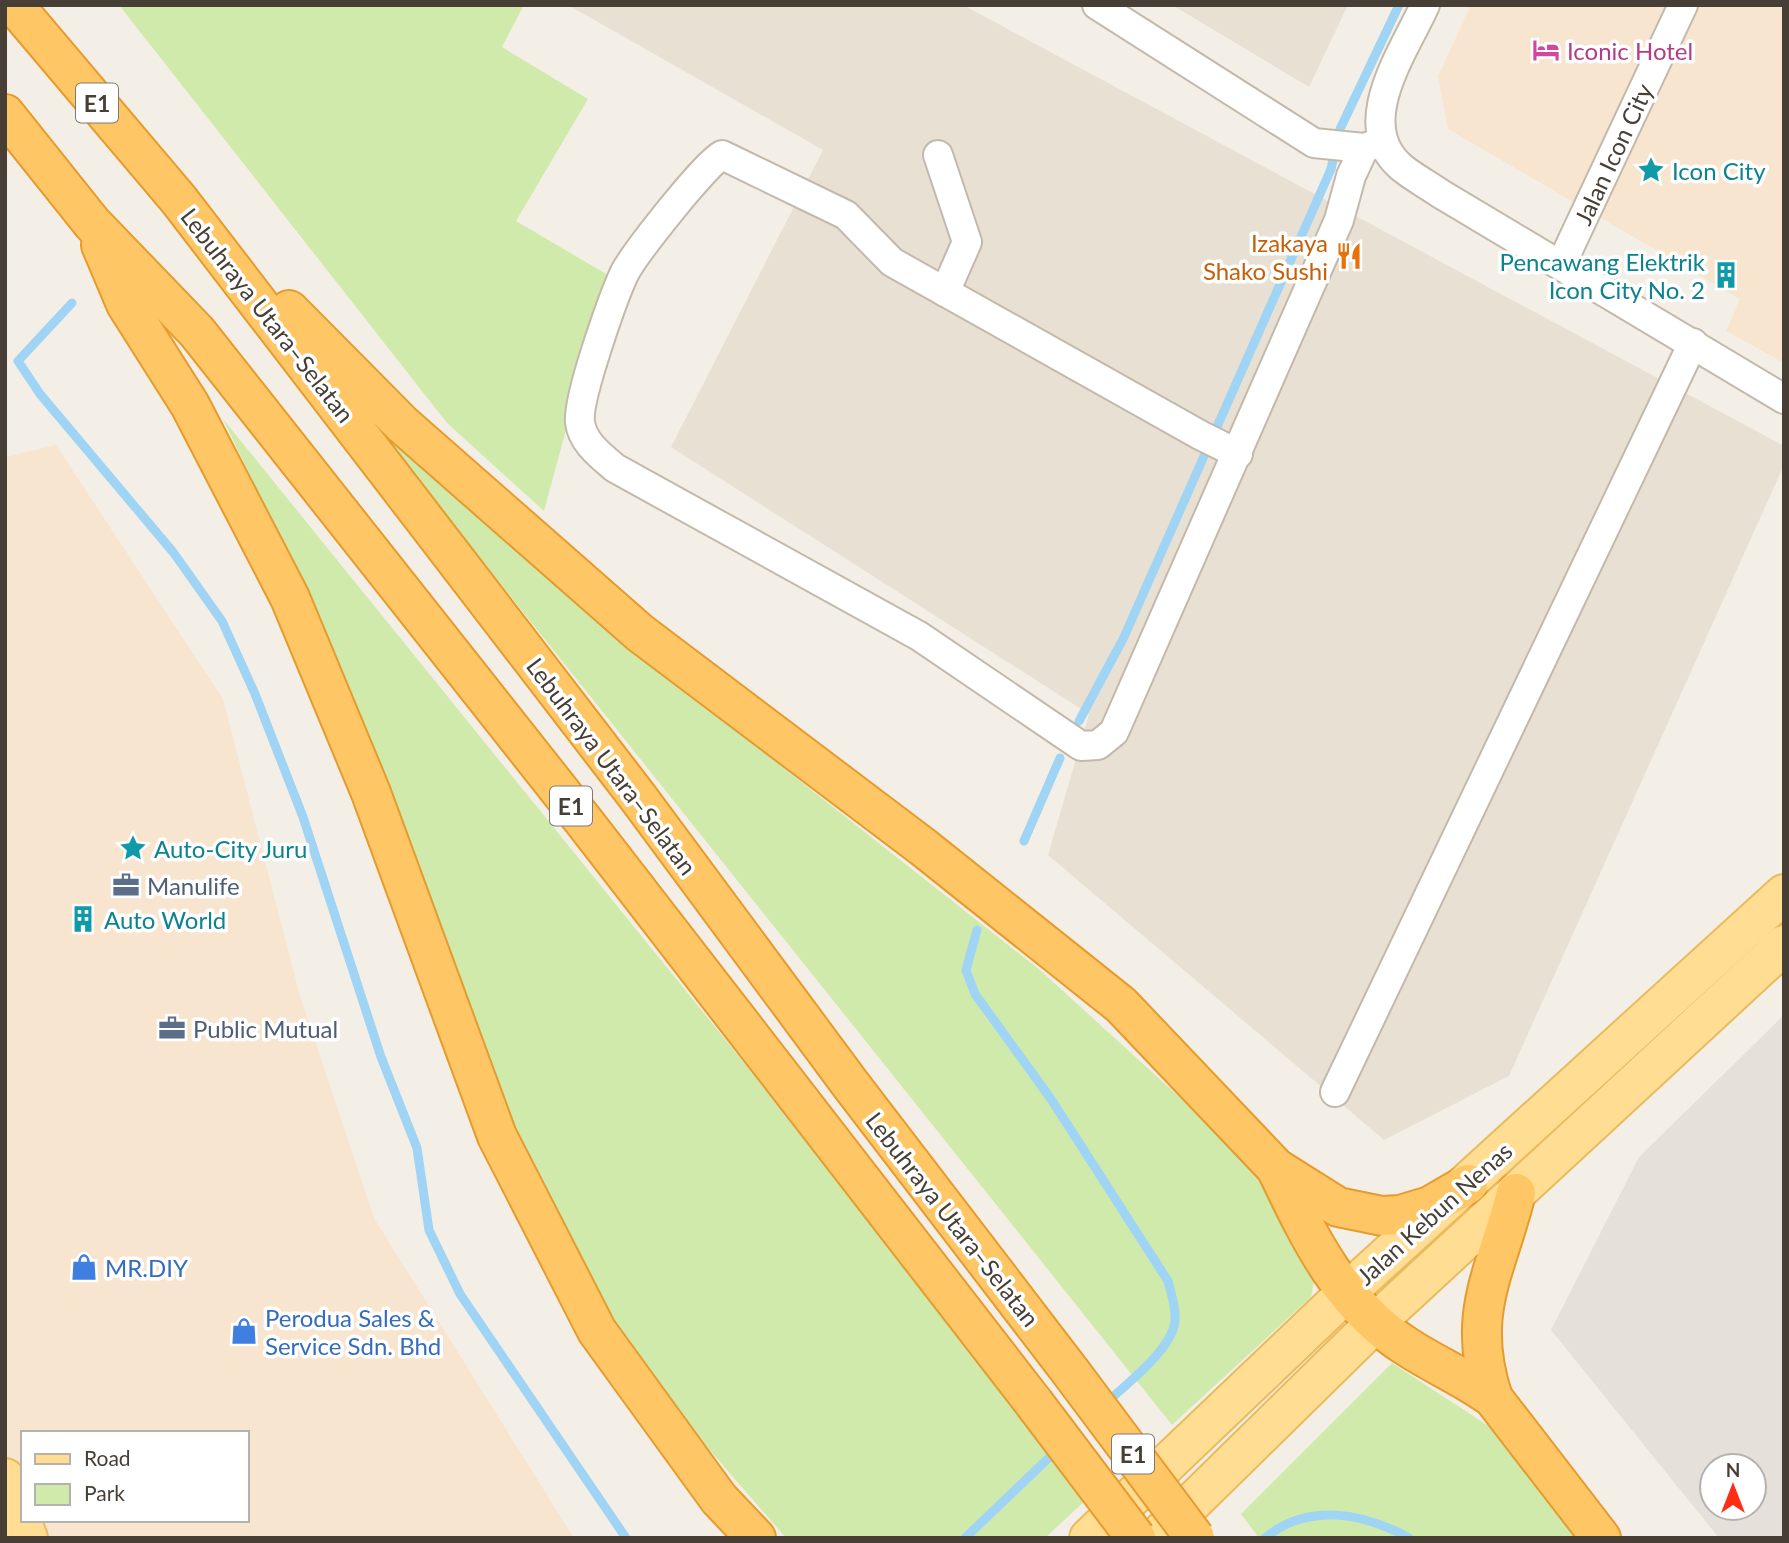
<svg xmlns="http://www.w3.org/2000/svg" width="1789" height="1543" font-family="Lato,sans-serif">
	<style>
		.residential { fill: #e8e1d3 }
		.commercial { fill: #f7e5cf; fill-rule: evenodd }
		.industrial { fill: #e6e0db; fill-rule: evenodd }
		.green { fill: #d0eaac }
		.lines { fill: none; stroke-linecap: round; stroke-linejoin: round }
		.stream { stroke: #9fd4f4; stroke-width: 9 }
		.street-casing { stroke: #c3b9ab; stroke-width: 32 }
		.primary-casing { stroke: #e9bb5e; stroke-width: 42 }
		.highway-casing { stroke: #e59b2e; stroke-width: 42 }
		.street { stroke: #fff; stroke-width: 28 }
		.primary { stroke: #ffdd93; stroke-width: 38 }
		.highway { stroke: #ffc665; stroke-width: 38 }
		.highway-bridge-casing { stroke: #e59b2e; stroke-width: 42; stroke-linecap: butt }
		.highway-bridge { stroke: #ffc665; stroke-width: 38 }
		.labels { text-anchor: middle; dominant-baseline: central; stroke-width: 7; stroke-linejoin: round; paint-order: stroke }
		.shield { fill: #fff; stroke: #7e7972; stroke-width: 2 }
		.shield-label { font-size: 23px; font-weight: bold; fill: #473f35 }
		.hotel-label { font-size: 24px; fill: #b23c85; stroke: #fff; text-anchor: start }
		.street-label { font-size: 24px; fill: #473f35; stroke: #fff }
		.culture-label { font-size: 24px; fill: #0d838f; stroke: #fff; text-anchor: start }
		.food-label { font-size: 24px; fill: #c56008; stroke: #fff; text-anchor: end }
		.service-label { font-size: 24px; fill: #4e5e75; stroke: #fff; text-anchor: start }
		.shop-label { font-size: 24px; fill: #366cbe; stroke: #fff; text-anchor: start }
	</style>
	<rect width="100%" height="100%" fill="#f4efe6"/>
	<g class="residential">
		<polygon points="568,5 963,5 1784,446 1784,465 1509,1076 1384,1140 1048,855 1089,714 671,447 823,150"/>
		<polygon points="1172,5 1348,5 1309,87"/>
	</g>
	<g class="commercial">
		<polygon points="1471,5 1784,5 1784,363 1726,331 1740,299 1448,129 1438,76"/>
		<path d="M56,445L223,699L300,996L374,1218L574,1538H5V457ZM23,1433H247V1520H23Z"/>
	</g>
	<path class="industrial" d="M1784,1015V1538H1719L1551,1330L1639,1157ZM1712,1466H1754V1508H1712Z"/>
	<g class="green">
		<polygon points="119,5 524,5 502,47 588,99 516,221 608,275 544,511 447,423"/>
		<polygon points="333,374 593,618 1040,970 1209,1124 1275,1198 1315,1276 1311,1297 1172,1425"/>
		<polygon points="223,419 826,1164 1088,1498 1045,1538 786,1538 649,1380 568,1252 479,1054 327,636"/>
		<polygon points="1392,1363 1487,1425 1559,1499 1586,1538 1259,1538 1241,1514"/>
	</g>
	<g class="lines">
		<g class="stream">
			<polyline points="72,303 18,361 40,394 173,552 222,621 255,694 303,817 381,1057 417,1148 429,1230 460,1294 626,1538"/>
			<polyline points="1079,721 1124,637 1331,169 1340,129 1399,5"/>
			<polyline points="1024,841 1060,758"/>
			<path d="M977,930L966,970L975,994L1051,1099L1168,1281C1171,1294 1176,1306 1175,1320C1174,1348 1125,1385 1105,1404"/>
			<polyline points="965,1538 1057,1450"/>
			<path d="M1265,1538C1308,1502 1364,1513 1409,1538"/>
		</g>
		<defs>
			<g id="street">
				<polyline points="1097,5 1314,143 1364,148 1379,143"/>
				<path d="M1425,5C1405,50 1351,124 1401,167C1413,177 1428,185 1441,194L1784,399"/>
				<polyline points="938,155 967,242 945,292"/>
				<polyline points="1561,265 1683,5"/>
				<path d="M1238,454L1200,435L892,262L846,215L722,155C705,164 634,254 624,274C613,298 577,399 580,422C582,442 601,456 615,468L919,636L1081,746L1098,745L1114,732L1339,220L1351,176L1364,148"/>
				<polyline points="1335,1092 1693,343"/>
			</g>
			<g id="primary">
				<polyline points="5,1478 28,1538"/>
				<polyline points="1089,1538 1346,1293 1784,894"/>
				<polyline points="1156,1538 1375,1323 1784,945"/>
			</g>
			<g id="highway">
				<polyline points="14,5 179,200 637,796 851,1085 1070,1371"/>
				<polyline points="5,114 92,223 197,332 586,824 1034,1403"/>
				<polyline points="101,245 126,304 190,405 290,598 371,793 497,1136 597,1331 719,1499 756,1538"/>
				<polyline points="289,310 402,424 640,633 923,847 1121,1005 1276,1168 1338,1207 1382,1216 1400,1215 1430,1206 1468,1184"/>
				<path d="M1276,1168C1309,1237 1341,1306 1409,1348C1437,1366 1466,1378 1493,1398L1601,1538"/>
				<path d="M1493,1398C1465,1313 1496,1273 1516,1193"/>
			</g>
		</defs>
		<use href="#street" class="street-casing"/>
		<use href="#primary" class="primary-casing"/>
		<use href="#highway" class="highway-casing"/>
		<use href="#street" class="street"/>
		<use href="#primary" class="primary"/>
		<use href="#highway" class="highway"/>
		<defs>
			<g id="highway-bridge">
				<polyline points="1070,1371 1195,1538"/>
				<polyline points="1034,1403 1136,1538"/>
			</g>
		</defs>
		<use href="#highway-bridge" class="highway-bridge-casing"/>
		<use href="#highway-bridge" class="highway-bridge"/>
	</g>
	<defs>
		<symbol id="hotel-bare" viewBox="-9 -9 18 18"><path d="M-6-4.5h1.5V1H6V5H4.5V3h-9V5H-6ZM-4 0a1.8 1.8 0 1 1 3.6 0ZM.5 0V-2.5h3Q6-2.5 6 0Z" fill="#d1479c" stroke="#fff" stroke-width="2.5" paint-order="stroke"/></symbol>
		<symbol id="sight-bare" viewBox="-9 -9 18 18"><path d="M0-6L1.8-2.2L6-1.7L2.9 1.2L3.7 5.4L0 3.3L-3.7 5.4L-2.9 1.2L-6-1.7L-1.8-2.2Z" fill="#0f9aa8" stroke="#fff" stroke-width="2.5" paint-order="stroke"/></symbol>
		<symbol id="restaurant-bare" viewBox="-9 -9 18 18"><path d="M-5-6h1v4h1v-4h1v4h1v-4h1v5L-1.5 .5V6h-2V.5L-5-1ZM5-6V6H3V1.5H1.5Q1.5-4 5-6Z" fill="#e8710a" stroke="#fff" stroke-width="2.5" paint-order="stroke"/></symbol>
		<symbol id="building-bare" viewBox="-9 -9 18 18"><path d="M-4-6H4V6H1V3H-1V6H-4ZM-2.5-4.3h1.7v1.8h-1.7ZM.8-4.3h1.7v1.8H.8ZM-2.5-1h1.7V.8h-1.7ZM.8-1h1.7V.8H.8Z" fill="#0f9aa8" stroke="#fff" stroke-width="2.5" paint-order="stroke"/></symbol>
		<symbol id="office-bare" viewBox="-9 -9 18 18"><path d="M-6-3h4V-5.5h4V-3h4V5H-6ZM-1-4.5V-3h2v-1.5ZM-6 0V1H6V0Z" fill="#5c6f8a" stroke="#fff" stroke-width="2.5" paint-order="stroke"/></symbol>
		<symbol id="shop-bare" viewBox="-9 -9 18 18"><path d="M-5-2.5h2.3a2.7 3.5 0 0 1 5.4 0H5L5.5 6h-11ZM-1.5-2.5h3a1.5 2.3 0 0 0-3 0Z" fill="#3f7fe0" stroke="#fff" stroke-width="2.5" paint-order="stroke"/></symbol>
	</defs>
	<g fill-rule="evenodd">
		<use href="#hotel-bare" x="1527" y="31" width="38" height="38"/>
		<use href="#sight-bare" x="1632" y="151" width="38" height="38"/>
		<use href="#restaurant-bare" x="1330" y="237" width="38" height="38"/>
		<use href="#building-bare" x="1707" y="256" width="38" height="38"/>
		<use href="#sight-bare" x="114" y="829" width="38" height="38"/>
		<use href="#office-bare" x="107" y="866" width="38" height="38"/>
		<use href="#building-bare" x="64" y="900" width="38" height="38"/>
		<use href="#office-bare" x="153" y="1009" width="38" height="38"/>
		<use href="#shop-bare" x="65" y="1248" width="38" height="38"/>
		<use href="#shop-bare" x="225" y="1312" width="38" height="38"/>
	</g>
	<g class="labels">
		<g class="shield">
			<rect x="76" y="83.5" width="42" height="39" rx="5"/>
			<rect x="550" y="786.5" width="42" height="39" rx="5"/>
			<rect x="1112" y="1434.5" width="42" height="39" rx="5"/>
		</g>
		<g class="shield-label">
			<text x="97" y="103">E1</text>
			<text x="571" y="806">E1</text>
			<text x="1133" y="1454">E1</text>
		</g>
		<g class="hotel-label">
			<text x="1567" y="50">Iconic Hotel</text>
		</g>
		<g class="street-label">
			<text transform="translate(1613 154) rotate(-65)">Jalan Icon City</text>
			<text transform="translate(268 315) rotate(52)">Lebuhraya Utara–Selatan</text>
			<text transform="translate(612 766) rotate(53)">Lebuhraya Utara–Selatan</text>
			<text transform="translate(1434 1213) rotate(-42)">Jalan Kebun Nenas</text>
			<text transform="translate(953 1219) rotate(52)">Lebuhraya Utara–Selatan</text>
		</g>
		<g class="culture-label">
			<text x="1672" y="170">Icon City</text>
			<text x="1705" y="261" text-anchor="end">Pencawang Elektrik<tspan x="1705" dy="28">Icon City No. 2</tspan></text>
			<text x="154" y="848">Auto-City Juru</text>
			<text x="104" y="919">Auto World</text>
		</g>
		<g class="food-label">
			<text x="1328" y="242">Izakaya<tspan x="1328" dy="28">Shako Sushi</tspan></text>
		</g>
		<g class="service-label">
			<text x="147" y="885">Manulife</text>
			<text x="193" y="1028">Public Mutual</text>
		</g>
		<g class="shop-label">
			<text x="105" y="1267">MR.DIY</text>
			<text x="265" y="1317">Perodua Sales &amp;<tspan x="265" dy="28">Service Sdn. Bhd</tspan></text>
		</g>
	</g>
	<rect width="1789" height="1543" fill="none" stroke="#473f35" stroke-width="14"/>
	<rect x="21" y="1431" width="228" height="91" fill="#ffffff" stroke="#b5b2ae" stroke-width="2"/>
	<rect x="35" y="1454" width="35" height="10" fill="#ffdd93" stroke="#b5b2ae" stroke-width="2"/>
	<text x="84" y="1466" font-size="21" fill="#473f35">Road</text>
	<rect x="35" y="1484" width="35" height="21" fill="#d0eaac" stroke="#b5b2ae" stroke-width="2"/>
	<text x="84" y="1501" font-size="21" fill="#473f35">Park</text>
	<g transform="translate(1733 1487)"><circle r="33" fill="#ffffff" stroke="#b5b2ae" stroke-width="2"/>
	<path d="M0-5L12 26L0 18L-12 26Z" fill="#ff2d11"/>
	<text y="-10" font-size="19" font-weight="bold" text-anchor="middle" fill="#473f35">N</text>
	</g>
</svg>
